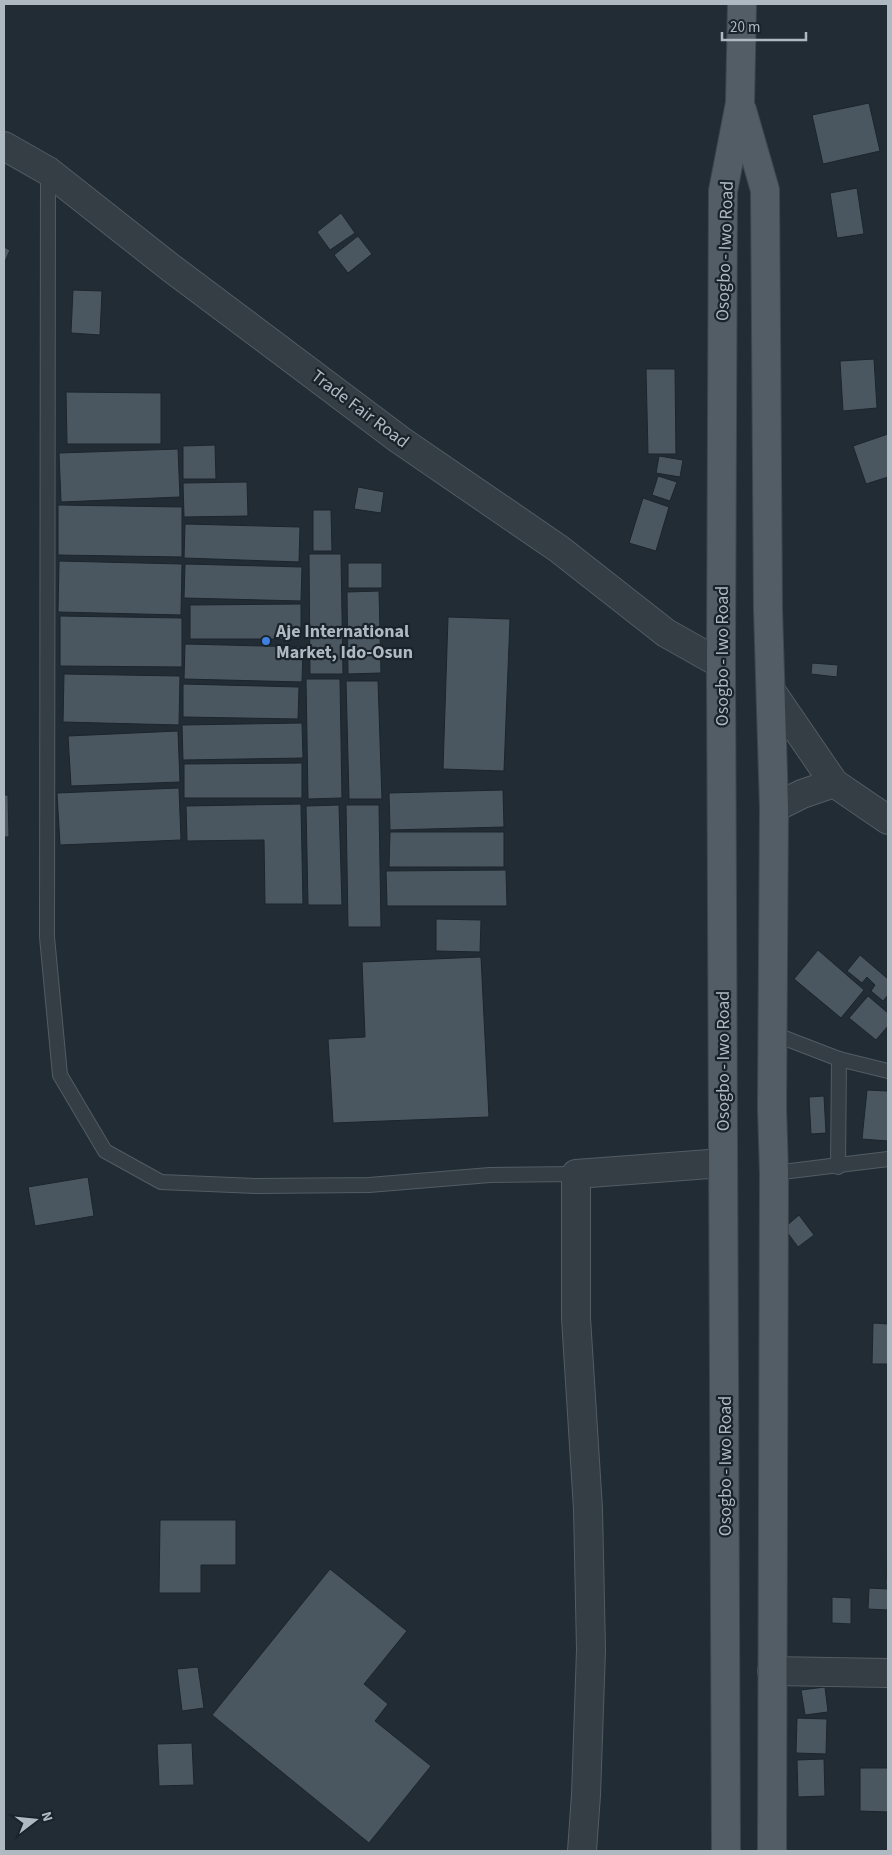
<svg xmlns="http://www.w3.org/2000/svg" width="892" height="1855" font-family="'Source Sans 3',sans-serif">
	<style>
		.building { fill: #4a5660; stroke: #1c252c }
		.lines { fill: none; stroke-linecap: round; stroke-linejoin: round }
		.service-casing { stroke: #525c63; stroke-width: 16 }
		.minor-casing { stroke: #525c63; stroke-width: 30 }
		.primary-casing { stroke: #3e474f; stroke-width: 30 }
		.service { stroke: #353e45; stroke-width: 14 }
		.minor { stroke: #353e45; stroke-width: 28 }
		.primary { stroke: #535d65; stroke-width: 28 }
		.shop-dot { fill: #3f7fe0; stroke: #1b232a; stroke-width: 2 }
		.labels { text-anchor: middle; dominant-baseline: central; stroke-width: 4.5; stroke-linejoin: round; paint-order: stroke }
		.street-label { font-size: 18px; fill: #afb9c2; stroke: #1b232a }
		.poi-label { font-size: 18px; font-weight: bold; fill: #afb9c2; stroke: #1b232a; text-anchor: start }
	</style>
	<rect width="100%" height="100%" fill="#222c35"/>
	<g class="building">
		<polygon points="869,103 880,151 823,164 812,115"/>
		<polygon points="857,188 864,234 837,238 830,193"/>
		<polygon points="341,213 355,233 330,250 317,232"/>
		<polygon points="358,236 372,254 348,273 334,255"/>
		<polygon points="4,247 10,250 4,264"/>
		<polygon points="73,290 102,291 100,335 71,333"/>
		<polygon points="874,359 877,408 843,411 840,361"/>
		<polygon points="646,369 675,369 676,454 648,454"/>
		<polygon points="66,392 161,393 161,444 67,444"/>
		<polygon points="888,434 888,477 866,484 853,446"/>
		<polygon points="215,445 216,479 183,479 183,446"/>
		<polygon points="178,449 180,497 61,502 59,453"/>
		<polygon points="659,456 683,460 680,477 656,473"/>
		<polygon points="658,476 677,482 670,501 652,495"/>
		<polygon points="247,482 248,516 184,517 183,483"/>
		<polygon points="358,487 384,492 381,513 354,509"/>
		<polygon points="643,498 669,507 656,551 629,543"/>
		<polygon points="58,505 182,507 182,557 58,555"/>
		<polygon points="313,510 331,510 332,551 313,551"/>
		<polygon points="185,524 300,527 299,562 184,558"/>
		<polygon points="309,554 341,554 343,674 310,674"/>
		<polygon points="59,561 182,564 181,615 58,612"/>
		<rect x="348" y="563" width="34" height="25"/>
		<polygon points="185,564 302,567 301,601 184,598"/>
		<polygon points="379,591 381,673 348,674 347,592"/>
		<polygon points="301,604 301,639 190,639 190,605"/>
		<polygon points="60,616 182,618 182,667 60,666"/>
		<polygon points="448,617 510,619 504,771 443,769"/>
		<polygon points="185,644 303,647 302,682 184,679"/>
		<polygon points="812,663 838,665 837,677 811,674"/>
		<polygon points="64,674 180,676 179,725 63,722"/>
		<polygon points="306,679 340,679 342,798 308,799"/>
		<polygon points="346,681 378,681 382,799 349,799"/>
		<polygon points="183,684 299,687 298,719 183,717"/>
		<polygon points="302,723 303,758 183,760 182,725"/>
		<polygon points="178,731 180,782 71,786 68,736"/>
		<polygon points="302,763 302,798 184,798 184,764"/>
		<polygon points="179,788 181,840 60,845 57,793"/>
		<polygon points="503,790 504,827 390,830 389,793"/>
		<polygon points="4,795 8,795 9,837 4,837"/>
		<polygon points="301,804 303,904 265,904 264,840 187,841 186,806"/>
		<polygon points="339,805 342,905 308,905 306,806"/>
		<polygon points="346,805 379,805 381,927 348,927"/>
		<polygon points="390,832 504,832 504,867 389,867"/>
		<polygon points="506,870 507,906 387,906 386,871"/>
		<polygon points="436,919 481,920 480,952 436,951"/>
		<polygon points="818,950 864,990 841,1018 794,979"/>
		<polygon points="860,955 888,979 888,995 883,1001 871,991 875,985 867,977 862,983 847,971"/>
		<polygon points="481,957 489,1117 333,1123 328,1039 365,1037 362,962"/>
		<polygon points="868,996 888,1013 888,1026 876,1040 849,1018"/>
		<polygon points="867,1090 888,1091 888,1141 862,1139"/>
		<polygon points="824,1096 826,1133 811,1134 809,1097"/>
		<polygon points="88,1177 94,1216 35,1226 28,1187"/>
		<polygon points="799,1215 814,1235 798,1247 784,1228"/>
		<polygon points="873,1323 888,1324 888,1364 872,1364"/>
		<polygon points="160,1520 236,1520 236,1565 201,1565 201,1593 159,1593"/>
		<polygon points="888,1543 888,1585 886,1585"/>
		<polygon points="330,1569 407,1631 364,1684 388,1704 375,1721 431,1766 369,1843 212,1715"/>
		<polygon points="869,1588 888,1589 888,1610 868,1609"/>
		<polygon points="832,1597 851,1598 851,1624 832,1623"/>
		<polygon points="198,1667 204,1708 182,1711 177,1669"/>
		<polygon points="825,1687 828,1712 805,1715 801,1690"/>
		<polygon points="797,1718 827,1719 826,1754 796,1753"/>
		<polygon points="192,1743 194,1785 159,1786 157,1744"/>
		<polygon points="824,1759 825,1796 798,1797 797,1760"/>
		<polygon points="860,1768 888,1768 888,1812 860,1811"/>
	</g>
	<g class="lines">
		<defs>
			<g id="service">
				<polyline points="48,171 47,937 60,1075 105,1151 161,1182 256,1186 369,1185 490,1175 576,1174"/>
				<polyline points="774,1034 839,1059 888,1071"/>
				<polyline points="838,1167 839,1059"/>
				<polyline points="774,1173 888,1159"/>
			</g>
			<g id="minor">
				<polyline points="4,146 48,171 171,268 400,440 559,549 666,633 721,664"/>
				<polyline points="771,691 834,783 888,820"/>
				<polyline points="774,808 802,794 834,783"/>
				<polyline points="772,1671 888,1673"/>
				<polyline points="582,1851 586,1795 591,1650 588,1509 576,1318 576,1174 723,1163"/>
			</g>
			<g id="primary">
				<polyline points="742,110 765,190 768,609 774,808 772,1108 774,1173 772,1851"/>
				<polyline points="726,1851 721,664 723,191 740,103 742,4"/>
			</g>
		</defs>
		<use href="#service" class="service-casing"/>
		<use href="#minor" class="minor-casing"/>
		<use href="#primary" class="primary-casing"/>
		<use href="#service" class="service"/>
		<use href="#minor" class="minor"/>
		<use href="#primary" class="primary"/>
	</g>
	<circle class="shop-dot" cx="266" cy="641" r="5"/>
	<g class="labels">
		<g class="street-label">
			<text transform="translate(725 251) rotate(-88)">Osogbo - Iwo Road</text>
			<text transform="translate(360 409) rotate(37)">Trade Fair Road</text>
			<text transform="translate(722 656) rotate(-90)">Osogbo - Iwo Road</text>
			<text transform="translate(723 1061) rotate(-90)">Osogbo - Iwo Road</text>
			<text transform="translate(725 1466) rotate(-90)">Osogbo - Iwo Road</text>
		</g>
		<g class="poi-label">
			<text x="276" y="631">Aje International<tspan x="276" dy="21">Market, Ido-Osun</tspan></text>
		</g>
	</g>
	<rect width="892" height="1855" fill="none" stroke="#afb9c2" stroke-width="10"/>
	<g transform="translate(35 1820) rotate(74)" stroke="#1b232a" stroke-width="4" paint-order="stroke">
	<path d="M0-4L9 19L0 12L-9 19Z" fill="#afb9c2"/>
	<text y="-8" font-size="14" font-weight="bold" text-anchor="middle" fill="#afb9c2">N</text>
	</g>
	<path d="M722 32v8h84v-8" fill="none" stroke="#afb9c2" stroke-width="2.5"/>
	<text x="730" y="32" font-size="15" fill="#afb9c2" stroke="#1b232a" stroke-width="4" paint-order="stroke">20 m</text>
</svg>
